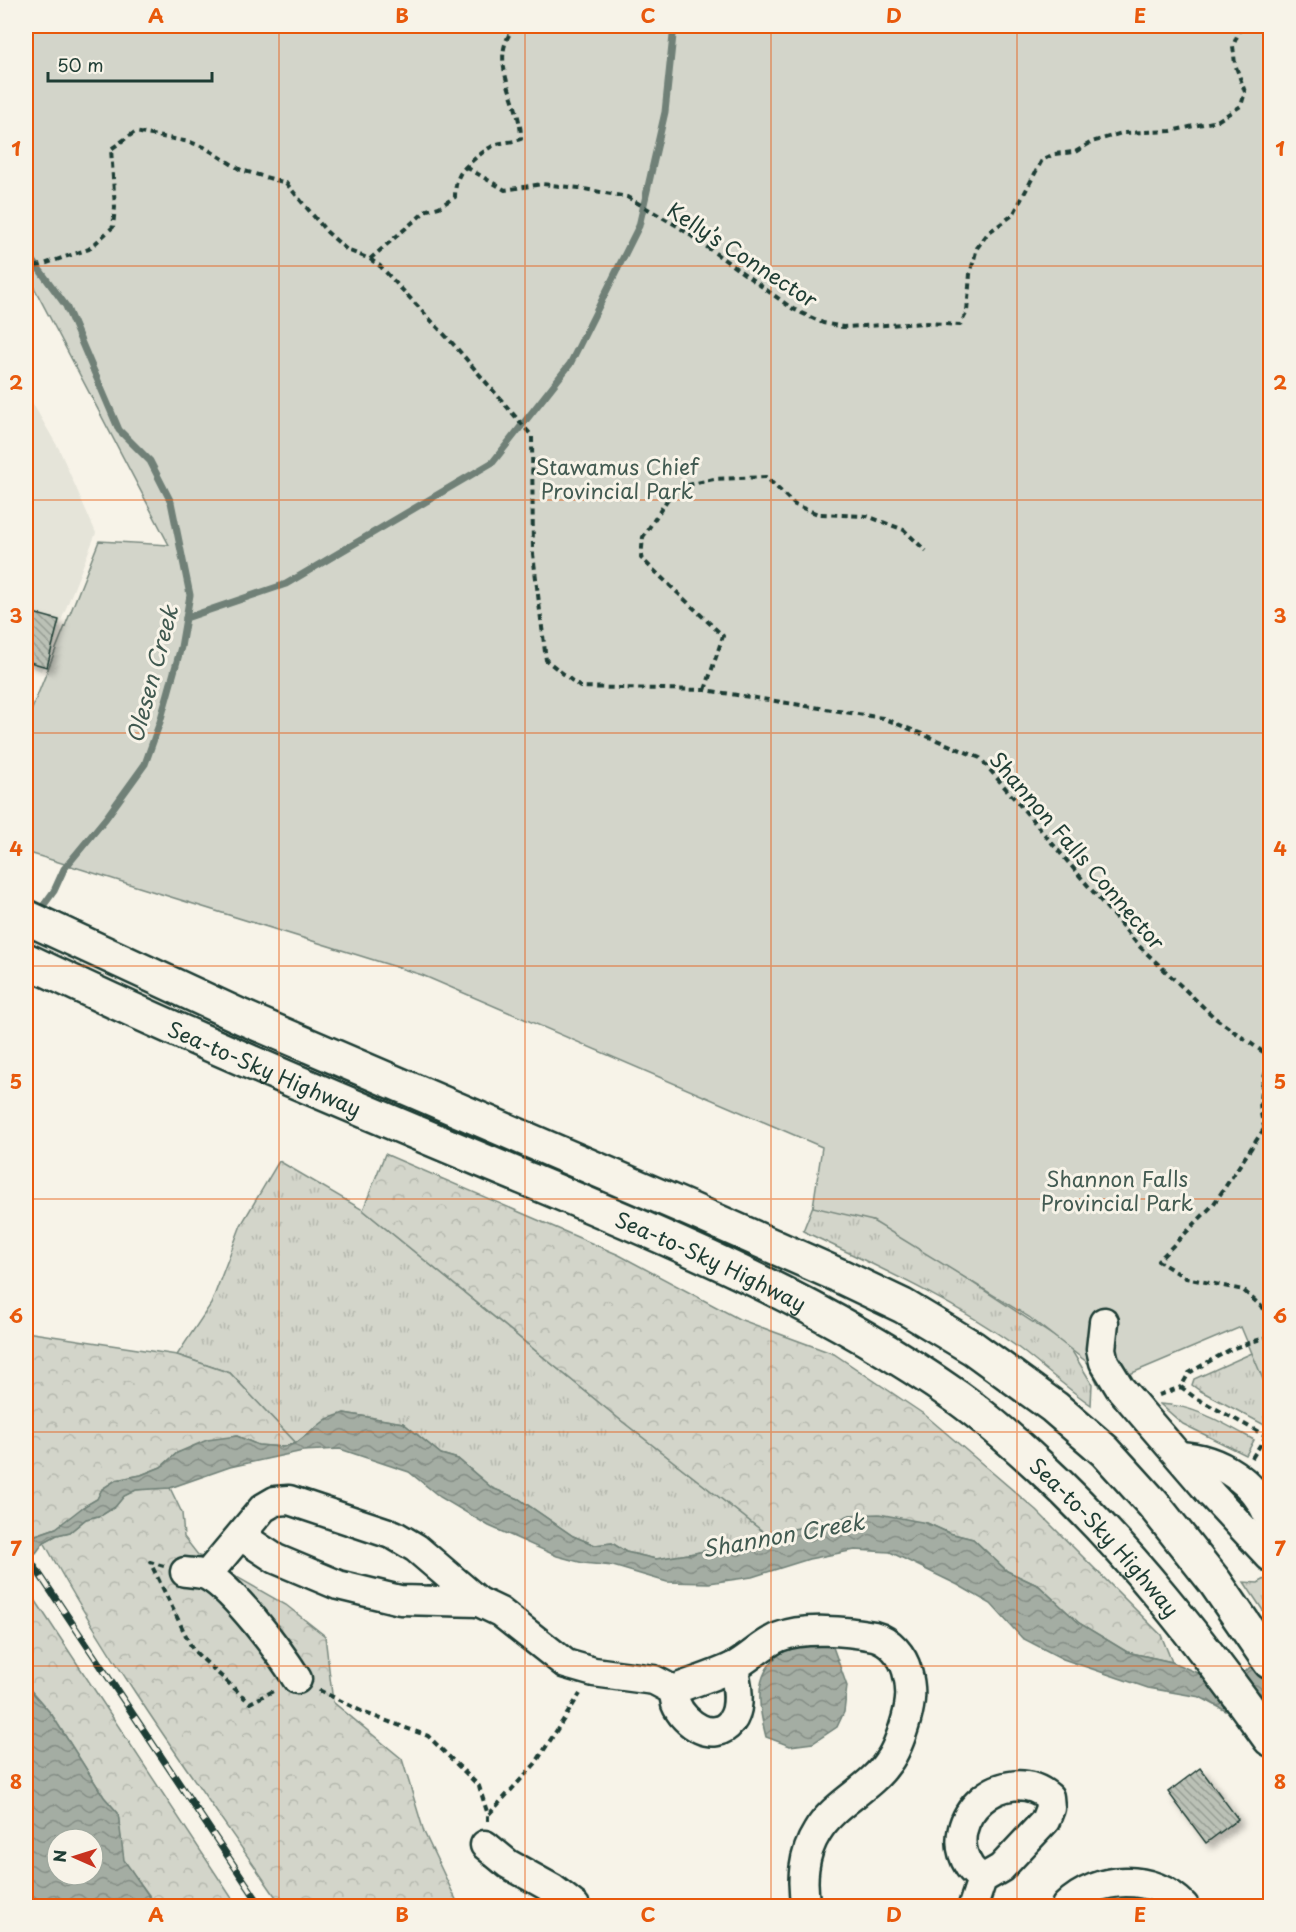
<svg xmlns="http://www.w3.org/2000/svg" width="1296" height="1932" font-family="'Playpen Sans',sans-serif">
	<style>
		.built { fill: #e5e4d9 }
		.grass { fill: url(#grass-tufts); stroke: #79897f; stroke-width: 1.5 }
		.forest { fill: url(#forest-crowns); stroke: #79897f; stroke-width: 1.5 }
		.park { fill: #d3d5ca; stroke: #79897f; stroke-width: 1.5 }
		.water { fill: url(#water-waves); stroke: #6f8077; stroke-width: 1.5; fill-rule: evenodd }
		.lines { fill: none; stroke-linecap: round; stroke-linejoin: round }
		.stream { stroke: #6f8077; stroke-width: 7 }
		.building { fill: url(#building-back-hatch); stroke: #1f3d34; stroke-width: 1.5; filter: url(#shadow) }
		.minor-casing { stroke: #1f3d34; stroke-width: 33 }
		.highway-casing { stroke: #1f3d34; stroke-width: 38 }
		.path { stroke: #1f3d34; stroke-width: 4; stroke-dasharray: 6 4.5; stroke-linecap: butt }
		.minor { stroke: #f7f3e8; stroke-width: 28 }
		.highway { stroke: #f7f3e8; stroke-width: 33 }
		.rail-casing { stroke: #1f3d34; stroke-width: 7 }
		.rail { stroke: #f7f3e8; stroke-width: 4.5; stroke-dasharray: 14; stroke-linecap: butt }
		.grid { fill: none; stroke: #e8590c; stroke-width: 1.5; stroke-opacity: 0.55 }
		.labels { text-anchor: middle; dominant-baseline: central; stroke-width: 6; stroke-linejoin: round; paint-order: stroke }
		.street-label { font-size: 21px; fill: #1f3d34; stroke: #f7f3e8 }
		.park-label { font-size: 21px; fill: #435b52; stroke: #f7f3e8 }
		.water-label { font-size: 22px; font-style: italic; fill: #405950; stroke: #f7f3e8 }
		.neatline { fill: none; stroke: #e8590c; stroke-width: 2 }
		.grid-label { font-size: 20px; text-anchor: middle; font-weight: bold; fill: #e8590c }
	</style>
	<defs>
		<pattern id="grass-tufts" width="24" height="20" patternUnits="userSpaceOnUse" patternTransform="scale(1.5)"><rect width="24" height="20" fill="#d3d5ca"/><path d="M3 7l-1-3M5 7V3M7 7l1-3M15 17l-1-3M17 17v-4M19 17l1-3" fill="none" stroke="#b5b8ae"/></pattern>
		<pattern id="forest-crowns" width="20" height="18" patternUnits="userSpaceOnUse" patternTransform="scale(1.5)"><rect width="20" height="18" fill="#d3d5ca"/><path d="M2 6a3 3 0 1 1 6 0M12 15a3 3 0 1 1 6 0" fill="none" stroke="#b5b8ae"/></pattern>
		<pattern id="water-waves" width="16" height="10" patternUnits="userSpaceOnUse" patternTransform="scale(1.5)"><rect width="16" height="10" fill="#a4ada3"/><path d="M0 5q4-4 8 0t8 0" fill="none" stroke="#858e86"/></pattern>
		<pattern id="building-back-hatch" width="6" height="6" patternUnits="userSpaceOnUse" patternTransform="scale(1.5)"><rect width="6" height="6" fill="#bbc1b6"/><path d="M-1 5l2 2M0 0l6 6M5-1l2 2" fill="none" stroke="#979e95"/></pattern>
		<filter id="shadow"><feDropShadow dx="5.5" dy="5.5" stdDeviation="3" flood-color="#0004"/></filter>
	</defs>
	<rect width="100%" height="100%" fill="#f7f3e8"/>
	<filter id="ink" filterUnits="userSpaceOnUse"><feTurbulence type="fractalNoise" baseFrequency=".0167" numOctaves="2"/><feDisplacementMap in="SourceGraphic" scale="12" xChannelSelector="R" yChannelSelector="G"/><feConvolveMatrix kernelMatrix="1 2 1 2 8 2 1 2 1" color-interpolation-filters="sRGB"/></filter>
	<g filter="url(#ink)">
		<polygon class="built" points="26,392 59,449 96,533 41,671 26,665"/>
		<g class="grass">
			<polygon points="279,1161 363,1210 623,1422 765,1533 735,1544 695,1553 656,1559 626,1552 612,1543 595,1545 573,1536 519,1499 492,1488 458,1459 441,1454 403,1423 344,1413 305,1436 296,1443 230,1373 177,1355 211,1304 241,1225"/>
			<path d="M818,1193L900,1235L1069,1346L1092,1384L1091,1405C1065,1387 1041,1365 1016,1346C950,1299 876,1266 803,1231Z"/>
			<polygon points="1270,1345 1270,1428 1199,1390 1192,1385 1194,1379"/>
			<path d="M1160,1404C1194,1405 1225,1424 1254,1440L1246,1455L1183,1424Z"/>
			<polygon points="1265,1579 1270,1587 1270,1621 1244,1582 1258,1583"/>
		</g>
		<g class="forest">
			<polygon points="385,1154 619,1255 739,1319 834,1354 925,1415 1036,1510 1161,1635 1172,1662 1127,1652 1079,1623 1039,1586 1007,1571 973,1539 949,1533 927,1523 850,1515 828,1524 765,1533 623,1422 363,1210"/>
			<polygon points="26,1332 177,1355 230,1373 296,1443 283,1447 258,1445 237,1436 177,1453 161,1467 141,1475 116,1480 102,1489 97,1499 83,1507 71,1518 56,1528 36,1535 26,1521"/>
			<path d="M151,1488H170L182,1513L184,1537L198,1555L286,1605L325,1636L333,1702L402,1759L424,1832L459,1906H282C200,1787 113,1669 44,1542L57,1535L70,1532L86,1519L102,1515L115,1507L124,1496L136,1490Z"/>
			<polygon points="26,1586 237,1906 157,1906 123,1860 118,1813 104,1797 52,1715 26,1685"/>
		</g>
		<polygon class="park" points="26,26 1270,26 1270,1396 1241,1327 1099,1387 1088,1363 1029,1317 873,1221 813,1207 822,1147 422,975 26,852 26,724 99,541 169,545 26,272"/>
		<g class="water">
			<polygon points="344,1413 403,1423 441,1454 458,1459 492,1488 519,1499 573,1536 595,1545 612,1543 626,1552 656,1559 695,1553 735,1544 765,1533 828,1524 850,1515 879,1514 927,1523 949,1533 973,1539 1007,1571 1039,1586 1079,1623 1127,1652 1172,1662 1209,1678 1241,1676 1250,1667 1259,1667 1270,1674 1270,1700 1256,1690 1249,1691 1226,1711 1200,1697 1148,1688 1063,1659 1022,1638 991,1604 958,1585 890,1552 855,1550 809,1559 752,1577 709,1583 667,1582 613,1566 583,1563 557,1556 489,1526 440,1497 409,1472 340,1449 303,1451 230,1467 170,1488 136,1490 124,1496 115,1507 102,1515 86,1519 70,1532 57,1535 44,1542 36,1553 26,1553 26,1544 36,1535 56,1528 83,1507 97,1499 102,1489 116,1480 141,1475 161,1467 177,1453 207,1440 237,1436 258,1445 283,1447 296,1443 327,1419"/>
			<path d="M799,1642L823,1643L833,1647L847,1686L844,1712L837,1727L813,1743L790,1746L766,1737C755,1695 754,1663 799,1642Z"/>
			<path d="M26,1685L52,1715L104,1797L118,1813L124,1860L156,1906H26ZM57,1839H93V1875H57Z"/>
		</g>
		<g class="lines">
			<g class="stream">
				<polyline points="26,251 66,306 119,430 150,461 171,502 190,595 181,647 160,722 145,764 106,818 64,869 54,891 38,913"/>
				<polyline points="186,618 286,584 493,462 570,364 639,226 665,112 674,26"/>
			</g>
		</g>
		<g class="building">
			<polygon points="26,611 59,620 47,667 26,661"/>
			<polygon points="1200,1768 1238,1819 1206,1843 1168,1792"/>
		</g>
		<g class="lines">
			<defs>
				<g id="minor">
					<polyline points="1104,1322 1101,1349 1104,1362 1120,1388 1212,1495 1270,1557"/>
					<path d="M1179,1456C1219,1458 1257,1482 1270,1521"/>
					<polyline points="241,1536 276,1559 338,1585 400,1600 479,1602"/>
					<path d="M185,1572C192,1573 202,1573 208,1576C235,1591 280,1652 297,1679"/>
					<path d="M207,1575L263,1508L275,1501L289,1500L394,1535L416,1548L479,1602L500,1612L566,1664L594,1672L654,1680L673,1690C693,1682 714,1676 733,1667C749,1659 762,1644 779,1637C804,1627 847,1631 874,1636C890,1640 903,1656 907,1671C912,1689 911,1702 906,1720C902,1734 897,1750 888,1762C870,1789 834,1803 817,1832C803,1854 801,1882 806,1906"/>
					<path d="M673,1690C674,1694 675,1699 676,1704C684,1724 714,1744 731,1722C742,1708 737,1682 733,1667"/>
					<polyline points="485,1845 508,1864 553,1889 575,1906"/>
					<path d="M973,1906L982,1879L1001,1868L1045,1821L1050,1808L1049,1797C1005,1760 939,1819 969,1866C972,1871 978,1875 982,1879"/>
					<path d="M1066,1906C1098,1875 1153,1873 1184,1906"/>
				</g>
				<g id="highway">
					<polyline points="26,917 242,1017 689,1209 838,1275 903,1306 973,1348 1054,1407 1105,1451 1153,1504 1215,1582 1270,1662"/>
					<path id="s1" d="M26,960C188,1038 355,1107 522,1177C674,1241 821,1301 957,1397C985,1417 1012,1441 1038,1465C1127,1547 1200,1641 1270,1739"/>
				</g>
			</defs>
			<use href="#minor" class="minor-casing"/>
			<use href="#highway" class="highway-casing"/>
			<g class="path">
				<polyline points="466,167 505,190 542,184 579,188 627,197 679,227 793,309 823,323 843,327 927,323 960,325 967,312 970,274 977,248 988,233 1013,215 1042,160 1054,154 1075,152 1092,142 1122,133 1171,131 1217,121 1241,106 1245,92 1235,64 1233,46 1241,26"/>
				<path d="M370,259L427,210L439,207L455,197C455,189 456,181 460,174C463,167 489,146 497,144C505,142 513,142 521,139C522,102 484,59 516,26"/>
				<polyline points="26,270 89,249 113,227 115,207 111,149 135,132 190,142 204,147 241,170 286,183 327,232 347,250 370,259 380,266 455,346 532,436 533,554 546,660 580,687 705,690 883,718 980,758 1139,946 1215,1018 1270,1057"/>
				<polyline points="705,690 723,636 641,558 643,537 675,488 714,479 766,477 795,505 818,514 867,516 904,530 926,551"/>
				<path d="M1270,1062C1258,1088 1256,1114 1270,1140"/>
				<polyline points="1264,1129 1213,1205 1158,1261 1186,1278 1243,1290 1270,1314"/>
				<polyline points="1270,1336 1231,1349 1189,1373 1181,1387 1194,1397 1270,1438"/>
				<polyline points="1159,1395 1181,1387"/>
				<polyline points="1252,1458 1266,1436"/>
				<polyline points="164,1566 150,1562 193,1650 250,1703 275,1690"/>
				<polyline points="319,1690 365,1713 428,1736 479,1786 488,1815 488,1821"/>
				<polyline points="489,1814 535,1764 580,1694"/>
			</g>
			<use href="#minor" class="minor"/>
			<use href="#highway" class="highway"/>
			<defs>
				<polyline id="rail" points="26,1554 261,1906"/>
			</defs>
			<use href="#rail" class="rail-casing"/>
			<use href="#rail" class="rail"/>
		</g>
	</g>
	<path class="grid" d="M279,26V1906M525,26V1906M771,26V1906M1017,26V1906M26,266H1270M26,500H1270M26,733H1270M26,966H1270M26,1199H1270M26,1432H1270M26,1666H1270"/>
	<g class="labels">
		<g class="street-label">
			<text transform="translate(743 254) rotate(33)">Kelly’s Connector</text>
			<text transform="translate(1078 850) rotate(49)">Shannon Falls Connector</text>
			<text stroke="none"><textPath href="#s1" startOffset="262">Sea-to-Sky Highway</textPath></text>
			<text stroke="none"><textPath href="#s1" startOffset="748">Sea-to-Sky Highway</textPath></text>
			<text stroke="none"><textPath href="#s1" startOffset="1234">Sea-to-Sky Highway</textPath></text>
		</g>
		<g class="park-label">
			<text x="617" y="466">Stawamus Chief<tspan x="617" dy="24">Provincial Park</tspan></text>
			<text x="1117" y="1178">Shannon Falls<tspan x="1117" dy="24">Provincial Park</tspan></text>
		</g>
		<g class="water-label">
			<text transform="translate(151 674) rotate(-75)">Olesen Creek</text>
			<text transform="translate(783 1534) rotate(-10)">Shannon Creek</text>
		</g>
	</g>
	<rect width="1296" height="1932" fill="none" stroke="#f7f3e8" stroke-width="66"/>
	<g transform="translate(75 1857) rotate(273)"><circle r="28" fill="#f7f3e8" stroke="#a1aaa0" stroke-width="1.5"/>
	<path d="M0-4.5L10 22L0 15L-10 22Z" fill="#c8321e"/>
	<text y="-9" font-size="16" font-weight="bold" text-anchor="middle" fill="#1f3d34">N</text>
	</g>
	<path d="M48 72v9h164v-9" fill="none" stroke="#1f3d34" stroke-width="3"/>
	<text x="57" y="72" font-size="18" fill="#1f3d34" stroke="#f7f3e8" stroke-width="4.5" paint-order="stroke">50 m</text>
	<rect x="33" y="33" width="1230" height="1866" class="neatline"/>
	<g class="grid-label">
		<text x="156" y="23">A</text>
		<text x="402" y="23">B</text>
		<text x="648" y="23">C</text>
		<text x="894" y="23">D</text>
		<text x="1140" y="23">E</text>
		<text x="16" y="156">1</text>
		<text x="1280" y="156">1</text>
		<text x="16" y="390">2</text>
		<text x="1280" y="390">2</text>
		<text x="16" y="623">3</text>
		<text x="1280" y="623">3</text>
		<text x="16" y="856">4</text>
		<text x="1280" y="856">4</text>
		<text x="16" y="1089">5</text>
		<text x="1280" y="1089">5</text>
		<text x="16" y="1323">6</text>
		<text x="1280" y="1323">6</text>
		<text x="16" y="1556">7</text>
		<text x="1280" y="1556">7</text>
		<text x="16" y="1789">8</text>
		<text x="1280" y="1789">8</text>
		<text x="156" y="1922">A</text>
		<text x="402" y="1922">B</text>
		<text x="648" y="1922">C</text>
		<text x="894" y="1922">D</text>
		<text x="1140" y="1922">E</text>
	</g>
</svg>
